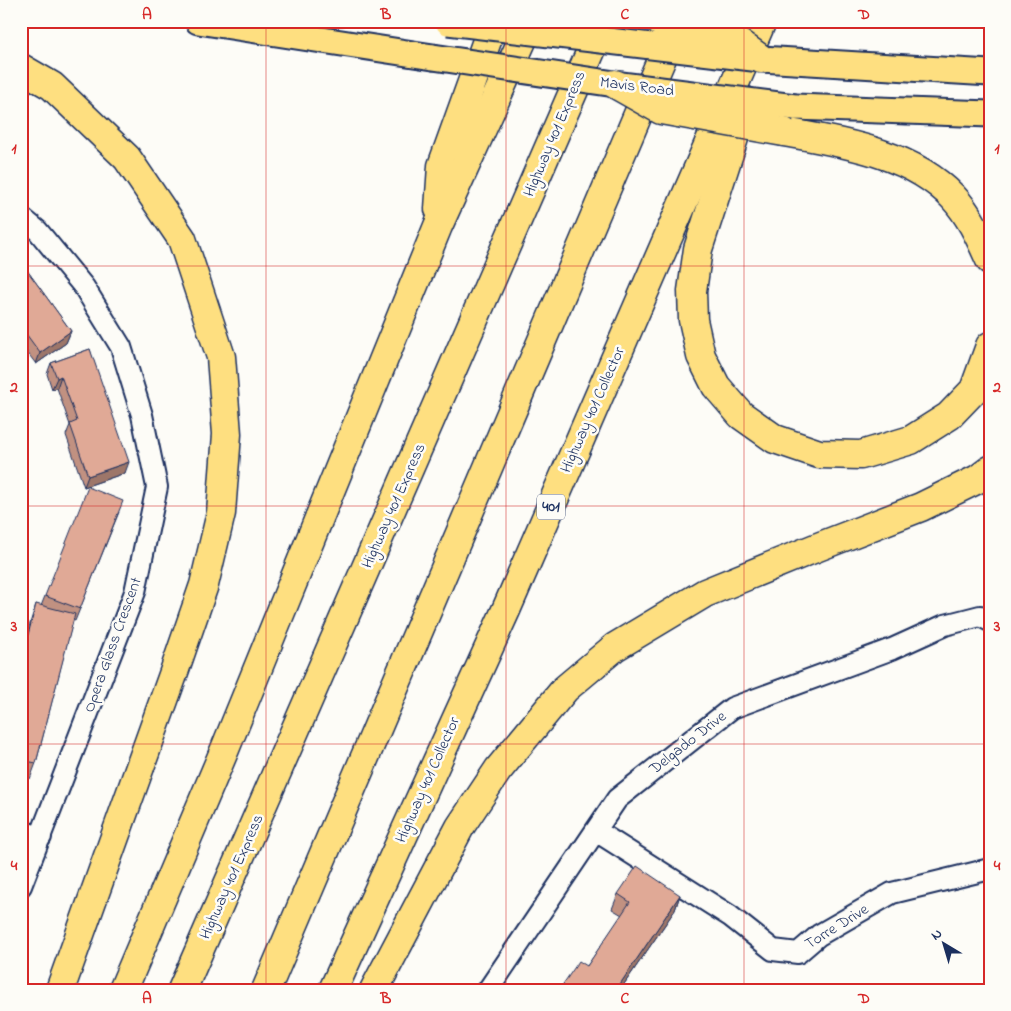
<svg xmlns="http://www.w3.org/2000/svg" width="1011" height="1011" font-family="'Indie Flower',sans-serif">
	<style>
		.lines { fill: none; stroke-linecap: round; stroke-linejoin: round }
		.minor-casing { stroke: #1b2f5e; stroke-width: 24 }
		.major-casing { stroke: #1b2f5e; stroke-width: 29 }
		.highway-casing { stroke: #1b2f5e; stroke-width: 31 }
		.minor { stroke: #fdfcf7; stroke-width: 20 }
		.major { stroke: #fedf80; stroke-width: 25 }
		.highway { stroke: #fedf80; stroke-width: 28 }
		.major-bridge-casing { stroke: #1b2f5e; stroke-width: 29; stroke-linecap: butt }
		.highway-bridge-casing { stroke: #1b2f5e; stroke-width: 31; stroke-linecap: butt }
		.major-bridge { stroke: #fedf80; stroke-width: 25 }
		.highway-bridge { stroke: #fedf80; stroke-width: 28 }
		.wall { fill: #c19181; stroke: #1b2f5e }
		.shaded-wall { fill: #9d7669; stroke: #1b2f5e }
		.building { fill: #e0a996; stroke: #1b2f5e }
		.grid { fill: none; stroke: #d62828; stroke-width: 1; stroke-opacity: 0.55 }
		.labels { text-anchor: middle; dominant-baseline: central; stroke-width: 5; stroke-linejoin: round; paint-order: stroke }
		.shield { fill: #fdfcf7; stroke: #5f6c8c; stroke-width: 1 }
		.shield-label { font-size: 15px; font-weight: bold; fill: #1b2f5e }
		.street-label { font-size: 16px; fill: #1b2f5e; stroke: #fdfcf7 }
		.neatline { fill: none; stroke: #d62828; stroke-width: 2 }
		.grid-label { font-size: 16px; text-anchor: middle; font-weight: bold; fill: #d62828 }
	</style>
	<rect width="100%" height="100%" fill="#fdfcf7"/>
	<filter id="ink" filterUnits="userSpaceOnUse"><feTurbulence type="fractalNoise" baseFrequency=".02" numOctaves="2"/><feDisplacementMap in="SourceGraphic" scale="10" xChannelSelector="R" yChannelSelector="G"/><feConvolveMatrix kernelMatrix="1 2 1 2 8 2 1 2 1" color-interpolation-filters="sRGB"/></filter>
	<g filter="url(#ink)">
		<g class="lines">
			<defs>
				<g id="minor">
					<polyline points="21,217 38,231 84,287 121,347 142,415 157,487 135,592 21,886"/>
					<polyline points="21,831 41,837"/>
					<polyline points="596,831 730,916 773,950 798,953 819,935 892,893 990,869"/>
					<polyline points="488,990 617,799 732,708 892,649 945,625 980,616 990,621"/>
				</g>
				<g id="major">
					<polyline points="198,21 433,57"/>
					<polyline points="761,59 990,73"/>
					<polyline points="795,107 990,114"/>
				</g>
				<g id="highway">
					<polyline points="21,68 52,86 127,158 182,239 221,357 227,434 221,513 204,585 174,672 60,990"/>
					<polyline points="746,101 698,249 692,291 693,320 701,356 716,386 741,415 775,439 819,454 861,455 911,440 949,416 974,390 990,346"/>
					<path d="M784,132C843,143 910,152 953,197C970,215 980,238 990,260"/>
					<polyline points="439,209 442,166 494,21"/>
					<polyline points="123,990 225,749 438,226 531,21"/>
					<polyline points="182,990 604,21"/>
					<polyline points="266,990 676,25"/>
					<polyline points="333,990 506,610 762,21"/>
					<polyline points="374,990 460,827 498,770 565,689 615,647 705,593 818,547 921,507 978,479 990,470"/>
				</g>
			</defs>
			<use href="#minor" class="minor-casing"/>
			<use href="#major" class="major-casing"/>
			<use href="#highway" class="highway-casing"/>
			<use href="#minor" class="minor"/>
			<use href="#major" class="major"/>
			<use href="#highway" class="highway"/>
			<defs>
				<g id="major-bridge">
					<polyline points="448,22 761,59"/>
					<polyline points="433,57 615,84 795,107"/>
				</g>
				<g id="highway-bridge">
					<polyline points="659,21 723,32 761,59"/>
					<polyline points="615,84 661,110 784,132"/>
				</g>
			</defs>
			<use href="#major-bridge" class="major-bridge-casing"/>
			<use href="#highway-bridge" class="highway-bridge-casing"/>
			<use href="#major-bridge" class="major-bridge"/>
			<use href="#highway-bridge" class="highway-bridge"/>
		</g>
		<g class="wall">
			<polygon points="21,262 71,331 66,343 36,364 21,344"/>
			<polygon points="90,349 125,473 84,487 66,435 70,425 57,388 52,389 47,374 51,363"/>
			<polygon points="119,512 75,621 73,620 36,763 30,779 21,776 21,656 31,620 36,604 41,606 45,596"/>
			<polygon points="618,894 680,895 675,910 620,990 559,990 587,966 622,915 612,909"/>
		</g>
		<g class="shaded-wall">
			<polygon points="71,331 66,343 36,364 40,353"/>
			<polygon points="61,376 57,388 52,389 57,378"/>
			<polygon points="129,462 125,473 84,487 88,476"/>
			<polygon points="680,895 675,910 620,990 616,990"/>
		</g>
		<g class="building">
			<polygon points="21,262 71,331 40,353 21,327"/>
			<polygon points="90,349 129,462 88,476 70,424 77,421 61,376 57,378 51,363"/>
			<polygon points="88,487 123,501 80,609 45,596"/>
			<polygon points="36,604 75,614 36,763 21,760 21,662"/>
			<polygon points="637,866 680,895 616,990 559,990 579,961 587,966 630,902 618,894"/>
		</g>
	</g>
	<path class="grid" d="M266,21V990M506,21V990M744,21V990M21,266H990M21,506H990M21,744H990"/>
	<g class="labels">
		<rect class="shield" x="537" y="494.5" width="28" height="25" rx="4"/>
		<g class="shield-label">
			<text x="551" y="507">401</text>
		</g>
		<g class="street-label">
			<text transform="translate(637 87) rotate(7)">Mavis Road</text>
			<text transform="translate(555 134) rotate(-67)">Highway 401 Express</text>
			<text transform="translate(593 410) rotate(-66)">Highway 401 Collector</text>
			<text transform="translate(394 506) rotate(-66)">Highway 401 Express</text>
			<text transform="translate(113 645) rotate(-70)">Opera Glass Crescent</text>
			<text transform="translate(688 743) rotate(-38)">Delgado Drive</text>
			<text transform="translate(428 780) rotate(-66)">Highway 401 Collector</text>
			<text transform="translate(232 877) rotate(-66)">Highway 401 Express</text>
			<text transform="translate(837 927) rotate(-32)">Torre Drive</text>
		</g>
	</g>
	<rect width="1011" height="1011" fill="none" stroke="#fdfcf7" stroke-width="55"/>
	<g transform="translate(944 944) rotate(322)" stroke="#fdfcf7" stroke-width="4" paint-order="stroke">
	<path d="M0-4L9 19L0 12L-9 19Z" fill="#1b2f5e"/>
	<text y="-8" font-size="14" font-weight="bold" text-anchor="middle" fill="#1b2f5e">N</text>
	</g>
	<rect x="28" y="28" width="956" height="956" class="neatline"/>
	<g class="grid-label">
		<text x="147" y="19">A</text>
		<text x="386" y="19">B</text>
		<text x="625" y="19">C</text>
		<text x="864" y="19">D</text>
		<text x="14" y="153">1</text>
		<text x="997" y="153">1</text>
		<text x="14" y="392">2</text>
		<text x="997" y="392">2</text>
		<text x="14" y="631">3</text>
		<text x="997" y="631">3</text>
		<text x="14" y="870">4</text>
		<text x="997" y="870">4</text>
		<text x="147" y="1003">A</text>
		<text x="386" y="1003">B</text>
		<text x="625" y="1003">C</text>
		<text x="864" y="1003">D</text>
	</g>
</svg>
